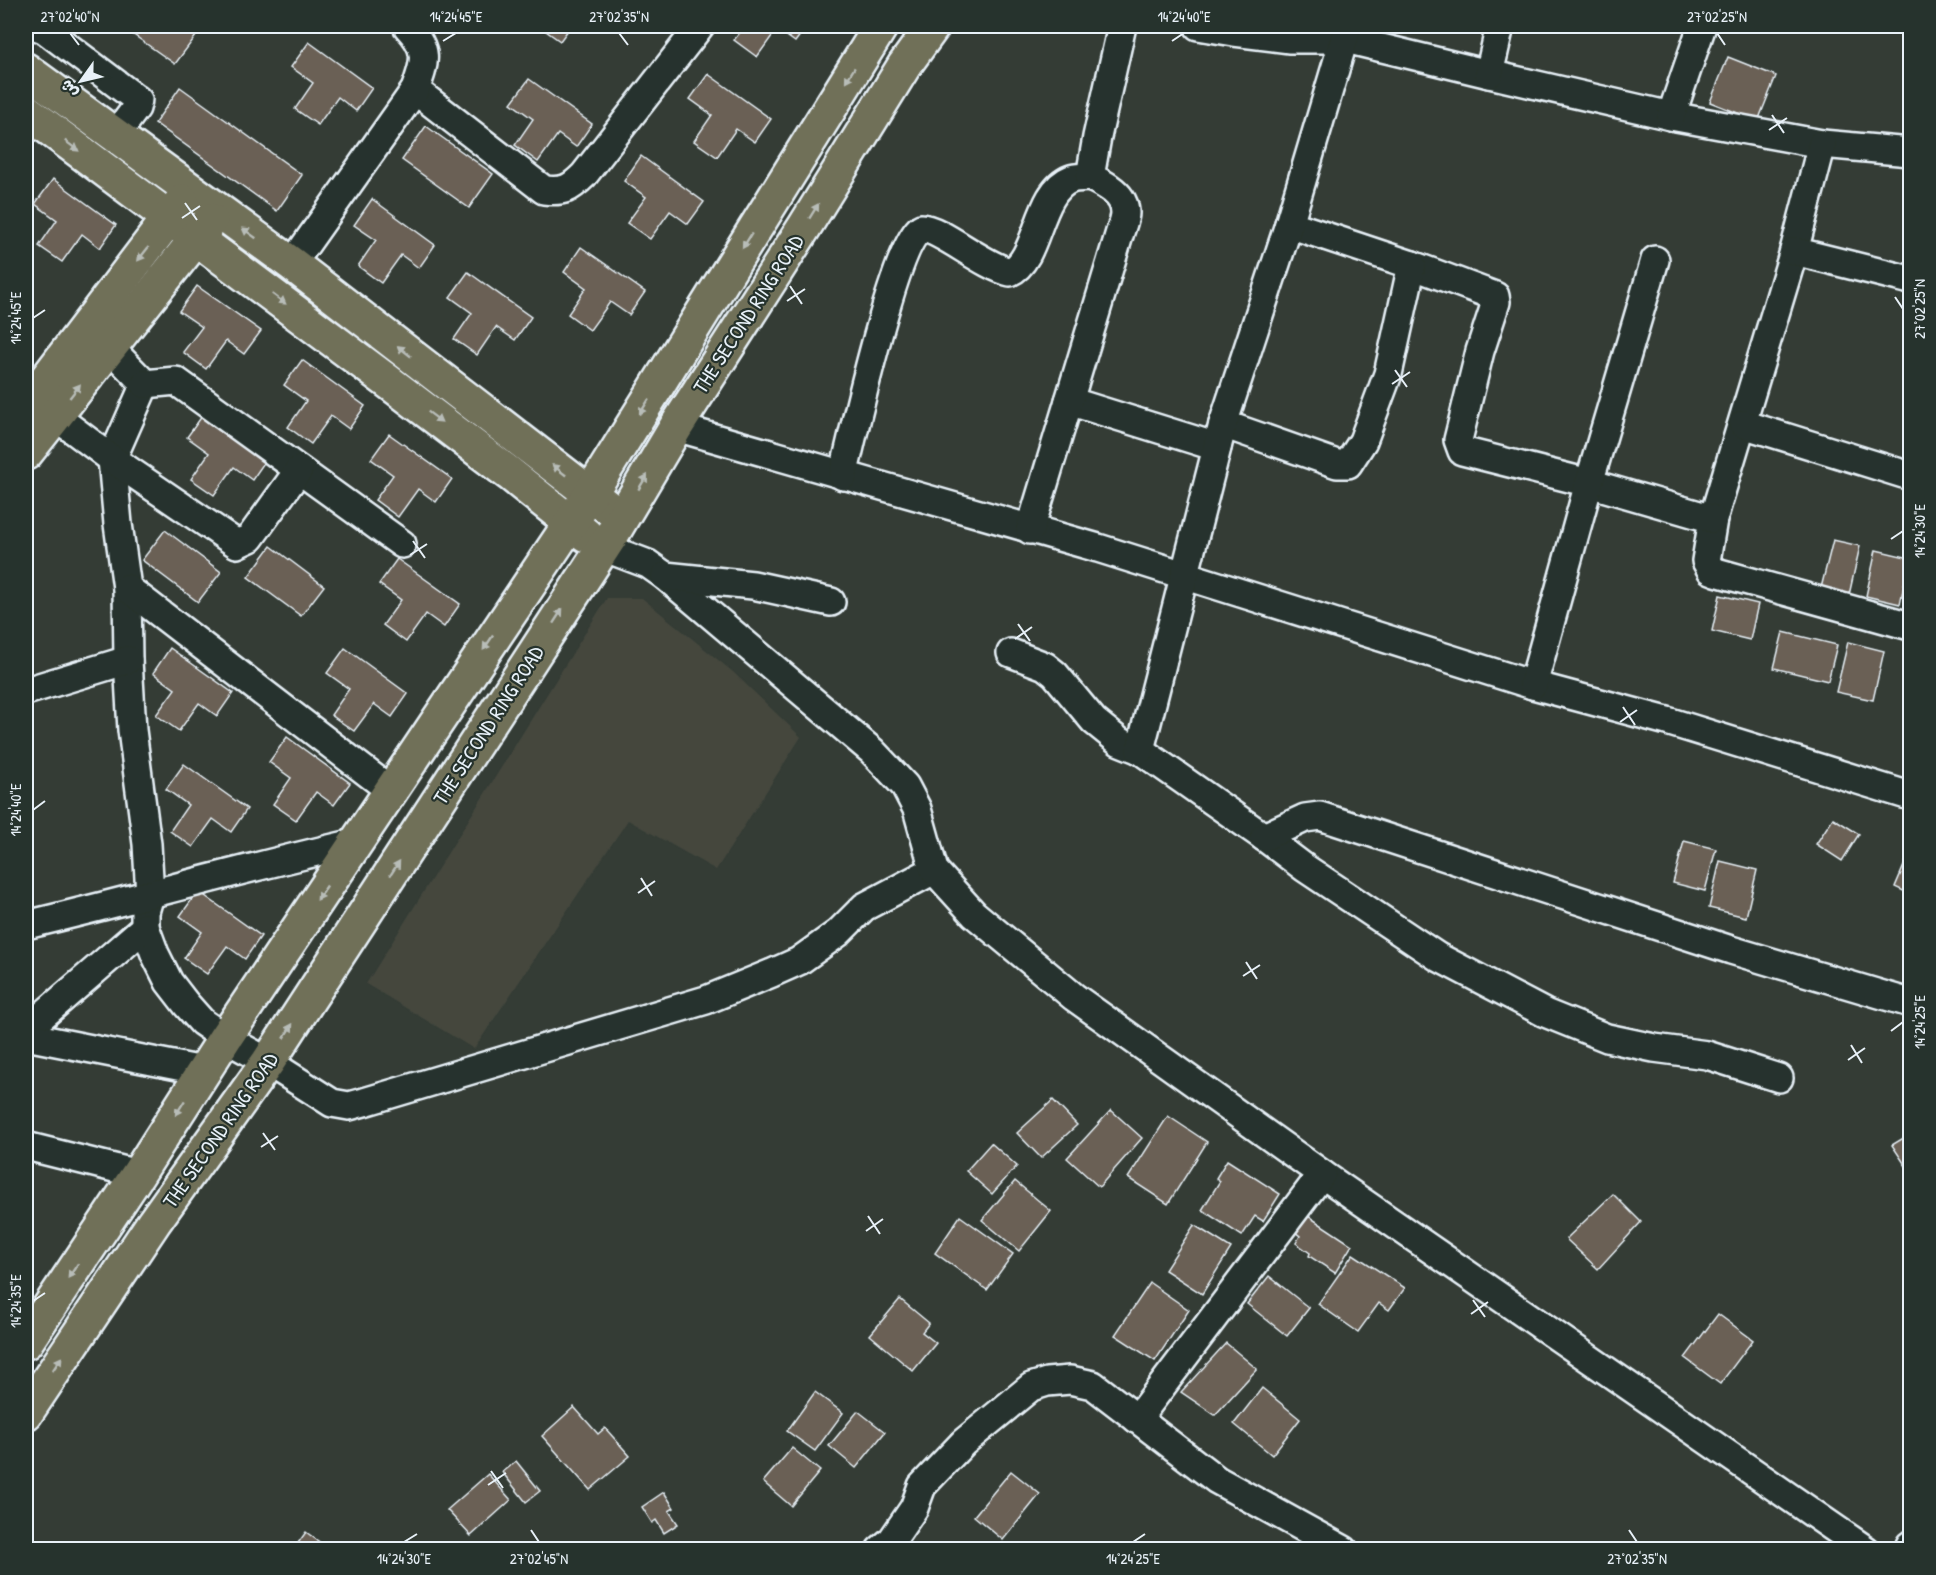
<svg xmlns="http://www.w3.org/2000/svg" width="1936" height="1575" font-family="'Patrick Hand','Playpen Sans Arabic',sans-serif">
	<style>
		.built { fill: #44473e }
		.building { fill: #6a6054; stroke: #e8f1f8; stroke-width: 1.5 }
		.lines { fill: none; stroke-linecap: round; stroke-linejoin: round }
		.minor-casing { stroke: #e8f1f8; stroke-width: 32 }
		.major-casing { stroke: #e8f1f8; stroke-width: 38 }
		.minor { stroke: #26332d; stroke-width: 27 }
		.major { stroke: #706f59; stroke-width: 33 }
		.oneway { fill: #b8bdb8 }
		.ticks { fill: none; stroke: #e8f1f8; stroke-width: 2 }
		.labels { text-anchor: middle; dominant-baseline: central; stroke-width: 4.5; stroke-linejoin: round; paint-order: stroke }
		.street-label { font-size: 21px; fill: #e8f1f8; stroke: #26332d }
		.neatline { fill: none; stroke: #e8f1f8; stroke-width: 2 }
		.ticks-label { font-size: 15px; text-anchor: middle; fill: #e8f1f8 }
	</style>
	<rect width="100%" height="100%" fill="#343c35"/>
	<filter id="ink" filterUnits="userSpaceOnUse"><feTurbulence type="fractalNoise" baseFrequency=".0167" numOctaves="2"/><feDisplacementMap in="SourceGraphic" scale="12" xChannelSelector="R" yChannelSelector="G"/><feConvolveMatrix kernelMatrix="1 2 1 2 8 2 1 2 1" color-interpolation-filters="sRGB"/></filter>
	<g filter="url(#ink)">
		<polygon class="built" points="607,598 642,598 733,672 801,737 716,870 628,820 474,1049 366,984"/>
		<g class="building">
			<polygon points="121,26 190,26 199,32 175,64"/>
			<polygon points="539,26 571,26 560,41"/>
			<polygon points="745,26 807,26 795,42 777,29 757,57 734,40"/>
			<polygon points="309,42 372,88 356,111 338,97 318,125 295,109 313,83 291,67"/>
			<polygon points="1728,57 1776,76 1758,121 1710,102"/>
			<polygon points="708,74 771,119 755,142 736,129 717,157 694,141 712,115 690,99"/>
			<polygon points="529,79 592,124 576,147 558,134 538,162 515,145 533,119 511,103"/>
			<polygon points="180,87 302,175 277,211 155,123"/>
			<polygon points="426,126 493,174 469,208 402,160"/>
			<polygon points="641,156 704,202 688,224 670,211 650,239 627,223 646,197 624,181"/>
			<polygon points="53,179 116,225 100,248 82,234 62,262 39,246 57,220 35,204"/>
			<polygon points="372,199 435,245 419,268 401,255 381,283 358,266 376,240 354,225"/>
			<polygon points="581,247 645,292 629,315 610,302 590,330 568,314 586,288 564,272"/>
			<polygon points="468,272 531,317 515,340 496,327 477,355 454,339 472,313 450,297"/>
			<polygon points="197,286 261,331 244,354 226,341 206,369 183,352 202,327 179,311"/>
			<polygon points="302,360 365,406 349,429 331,416 311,444 288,427 306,401 284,385"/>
			<polygon points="205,412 268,457 252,480 234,467 214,495 191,479 209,453 187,437"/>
			<polygon points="389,434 452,479 436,502 418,489 398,517 375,500 393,475 371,459"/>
			<polygon points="165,530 221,572 198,602 142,560"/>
			<polygon points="1833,540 1860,546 1849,595 1821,588"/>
			<polygon points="271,546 324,586 301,616 248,577"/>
			<polygon points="1876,550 1910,558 1900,604 1866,596"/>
			<polygon points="397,559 460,604 444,627 426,614 406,642 383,625 401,600 379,584"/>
			<polygon points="1720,595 1758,604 1750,640 1712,631"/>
			<polygon points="1783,632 1837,645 1828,681 1774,668"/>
			<polygon points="1848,642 1884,651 1873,700 1836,692"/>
			<polygon points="170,648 233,693 217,716 199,703 179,731 156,715 175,689 153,673"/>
			<polygon points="345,648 408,694 392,717 374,704 354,731 331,715 349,689 327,673"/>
			<polygon points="287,737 350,783 334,805 316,792 296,820 273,804 291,778 269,762"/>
			<polygon points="184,764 247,809 231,832 213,819 193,847 170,831 188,805 166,789"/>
			<polygon points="1833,818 1859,834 1842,861 1816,844"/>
			<polygon points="1684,841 1716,849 1705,891 1673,883"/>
			<polygon points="1909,854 1910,854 1910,894 1895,887"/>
			<polygon points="1720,861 1757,870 1746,917 1709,908"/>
			<polygon points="198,891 261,936 245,959 227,946 207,974 184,958 202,932 180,916"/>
			<polygon points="1053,1100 1077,1125 1041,1158 1017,1133"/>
			<polygon points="1111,1110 1142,1138 1099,1187 1067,1158"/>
			<polygon points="1168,1116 1207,1142 1168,1204 1128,1178"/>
			<polygon points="1910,1134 1910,1172 1892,1145"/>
			<polygon points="991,1143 1017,1166 992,1194 966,1171"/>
			<polygon points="1227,1160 1280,1194 1263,1221 1255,1216 1242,1236 1202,1210 1220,1181 1216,1178"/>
			<polygon points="1015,1181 1051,1211 1019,1251 982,1220"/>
			<polygon points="1613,1194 1641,1222 1598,1269 1566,1239"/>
			<polygon points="1305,1214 1352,1245 1335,1273 1309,1256 1310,1253 1296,1243 1300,1236 1294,1231"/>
			<polygon points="960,1216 1013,1254 987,1290 935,1253"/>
			<polygon points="1194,1225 1231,1248 1202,1294 1165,1270"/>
			<polygon points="1353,1254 1405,1288 1389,1310 1379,1303 1358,1332 1318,1304"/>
			<polygon points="1269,1276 1309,1308 1287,1336 1247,1304"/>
			<polygon points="1150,1283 1189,1310 1155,1361 1115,1335"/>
			<polygon points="900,1299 929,1323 922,1332 936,1343 913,1371 870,1335"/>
			<polygon points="1718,1314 1753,1340 1720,1384 1685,1358"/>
			<polygon points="1226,1343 1257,1369 1215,1415 1181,1392"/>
			<polygon points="1262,1388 1300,1419 1272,1455 1234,1424"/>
			<polygon points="815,1392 843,1413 815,1451 787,1431"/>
			<polygon points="574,1407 598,1434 605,1428 630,1456 590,1490 542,1436"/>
			<polygon points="858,1411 885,1432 856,1468 829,1446"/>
			<polygon points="792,1448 820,1471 791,1506 763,1482"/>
			<polygon points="516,1461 540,1491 526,1502 502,1472"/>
			<polygon points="1011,1471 1040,1494 1003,1540 974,1516"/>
			<polygon points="488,1474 511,1500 471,1536 447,1510"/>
			<polygon points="664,1492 674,1508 669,1511 678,1524 664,1533 656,1520 652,1523 642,1507"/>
			<polygon points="306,1532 330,1550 293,1550"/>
		</g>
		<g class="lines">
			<defs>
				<g id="minor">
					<polyline points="36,26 44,29 138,100 136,108 115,136"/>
					<polyline points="1198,26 1234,32 1290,39 1345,39 1489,74 1671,116 1822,144 1910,152"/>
					<polyline points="1489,74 1500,26"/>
					<path d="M415,90L544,190C564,192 570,189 584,175L700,26"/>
					<polyline points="1671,116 1702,26"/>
					<polyline points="1822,144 1794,251 1713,519 1706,561 1711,570 1716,572 1910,626"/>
					<polyline points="1289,224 1412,265 1495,296 1496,302 1480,351 1458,440 1462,451 1589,483 1713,519"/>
					<polyline points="1794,251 1910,280"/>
					<path d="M292,264L415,90C426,61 429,49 407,26"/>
					<polyline points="109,347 145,384 112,459 118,524 127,588 128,660 132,730 147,844 150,895 145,912 145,927 155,954 169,982 186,1004 202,1022 225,1038 268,1062 332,1103 349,1106 364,1102 706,1000 772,973 799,961 838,933 864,907 934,870"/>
					<polyline points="145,384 176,381 402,544"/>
					<polyline points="1069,401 1217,447"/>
					<polyline points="55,416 112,459 237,544 250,538 299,470"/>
					<polyline points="1223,424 1337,464 1348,464 1363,441 1388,374 1412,265"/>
					<polyline points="1743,424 1910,476"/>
					<polyline points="676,427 1098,548 1533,685 1667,721 1910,796"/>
					<path d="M843,476C853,435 894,247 921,228C940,228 983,266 1010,272C1039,259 1037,192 1071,179C1076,177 1084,178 1090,177"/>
					<path d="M1030,530L1120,232C1122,226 1125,219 1125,213C1125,194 1105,184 1090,177L1097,137L1122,26"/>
					<polyline points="603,547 648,564 665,576 872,751 905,786 917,809 934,870 974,914 1074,997 1322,1174 1866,1550"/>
					<polyline points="665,576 753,585 831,602"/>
					<polyline points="127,588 390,790"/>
					<polyline points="1011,653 1045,666 1055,674 1094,721 1120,742 1140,750 1264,837 1305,868 1438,957 1545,1013 1607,1038 1654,1048 1707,1055 1779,1078"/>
					<polyline points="1533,685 1589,483 1655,260"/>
					<polyline points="26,691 128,660"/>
					<polyline points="1140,750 1223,424 1289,224 1348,26"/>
					<polyline points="1264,837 1305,818 1320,816 1731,950 1910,1003"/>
					<path d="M26,925C136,899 244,868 355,843"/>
					<polyline points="26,1030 145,927"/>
					<polyline points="26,1036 203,1071"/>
					<polyline points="26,1146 138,1174"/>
					<polyline points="1137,1419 1322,1174"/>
					<polyline points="880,1550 892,1540 914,1508 922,1486 964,1442 1031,1387 1047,1382 1070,1380 1093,1385 1217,1480 1344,1550"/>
					<polyline points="1909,1550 1910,1545"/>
				</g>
				<g id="major">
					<polyline points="26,70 292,264 606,506"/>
					<polyline points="26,111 386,380 510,474 586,535"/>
					<polyline points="26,406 182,201"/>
					<polyline points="26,453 211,220"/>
					<polyline points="26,1342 138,1174 225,1038 590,494 881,26"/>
					<polyline points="26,1413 154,1222 268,1062 613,533 676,427 805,226 904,66 933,26"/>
				</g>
			</defs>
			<use href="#minor" class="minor-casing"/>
			<use href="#major" class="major-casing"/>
			<use href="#minor" class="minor"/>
			<use href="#major" class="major"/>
		</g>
		<defs><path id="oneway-solid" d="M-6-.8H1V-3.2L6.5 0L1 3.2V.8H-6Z" transform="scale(1.5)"/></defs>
		<g class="oneway">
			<use href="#oneway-solid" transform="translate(850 75) rotate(122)"/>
			<use href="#oneway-solid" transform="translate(72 146) rotate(37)"/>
			<use href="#oneway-solid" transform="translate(814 211) rotate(-58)"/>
			<use href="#oneway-solid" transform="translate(249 233) rotate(-144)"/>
			<use href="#oneway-solid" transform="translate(747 241) rotate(122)"/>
			<use href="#oneway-solid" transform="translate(143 254) rotate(128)"/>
			<use href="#oneway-solid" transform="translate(279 299) rotate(37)"/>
			<use href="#oneway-solid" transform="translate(404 351) rotate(-142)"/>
			<use href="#oneway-solid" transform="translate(75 391) rotate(-52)"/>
			<use href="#oneway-solid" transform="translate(644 407) rotate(122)"/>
			<use href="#oneway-solid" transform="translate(435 417) rotate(37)"/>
			<use href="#oneway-solid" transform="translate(559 470) rotate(-142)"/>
			<use href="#oneway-solid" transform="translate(643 482) rotate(-59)"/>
			<use href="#oneway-solid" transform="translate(558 616) rotate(-57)"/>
			<use href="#oneway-solid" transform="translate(488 643) rotate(124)"/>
			<use href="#oneway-solid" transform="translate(395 868) rotate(-57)"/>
			<use href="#oneway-solid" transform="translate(322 893) rotate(124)"/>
			<use href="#oneway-solid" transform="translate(288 1031) rotate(-57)"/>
			<use href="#oneway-solid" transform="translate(180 1108) rotate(122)"/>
			<use href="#oneway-solid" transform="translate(73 1271) rotate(124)"/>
			<use href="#oneway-solid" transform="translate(57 1364) rotate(-56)"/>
		</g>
	</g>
	<path class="ticks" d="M70,33L79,45M619,33L628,45M1717,33L1725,45M443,41L456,33M1172,41L1184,33M1772,115L1784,133M1769,130L1787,118M185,203L197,220M182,218L200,206M790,286L802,304M1895,297L1903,309M787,301L805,289M33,318L45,310M1395,370L1407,387M1392,384L1410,372M1891,539L1903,531M413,541L425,558M410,555L427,544M1018,624L1030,641M1015,639L1032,627M1623,707L1635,725M1620,722L1637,710M33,810L45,801M641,878L652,896M638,893L655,881M1246,962L1257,979M1243,976L1260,965M1891,1031L1903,1022M1851,1045L1862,1063M1848,1060L1865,1048M263,1133L275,1150M261,1147L278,1136M868,1216L880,1234M866,1231L883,1219M1473,1300L1485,1317M33,1301L45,1293M1471,1314L1488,1302M491,1471L503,1488M488,1485L506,1473M531,1530L539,1542M1629,1530L1637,1542M404,1542L417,1534M1133,1542L1145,1534"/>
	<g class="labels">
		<g class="street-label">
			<text transform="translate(748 314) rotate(-57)">THE SECOND RING ROAD</text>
			<text transform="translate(488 725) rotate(-57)">THE SECOND RING ROAD</text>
			<text transform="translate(220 1130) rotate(-55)">THE SECOND RING ROAD</text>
		</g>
	</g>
	<rect width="1936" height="1575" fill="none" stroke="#26332d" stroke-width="66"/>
	<g transform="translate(81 81) rotate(236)" stroke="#26332d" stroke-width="4.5" paint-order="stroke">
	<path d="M0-4.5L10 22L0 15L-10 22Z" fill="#e8f1f8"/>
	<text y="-9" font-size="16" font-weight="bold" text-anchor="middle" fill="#e8f1f8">ش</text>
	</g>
	<rect x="33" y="33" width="1870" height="1509" class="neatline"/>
	<g class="ticks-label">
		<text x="70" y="22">27°02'40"N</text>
		<text x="456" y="22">14°24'45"E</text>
		<text x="619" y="22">27°02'35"N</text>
		<text x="1184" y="22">14°24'40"E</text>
		<text x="1717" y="22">27°02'25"N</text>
		<text transform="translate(1920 309) rotate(-90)" y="5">27°02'25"N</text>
		<text transform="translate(16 318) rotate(-90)" y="5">14°24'45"E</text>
		<text transform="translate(1920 531) rotate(-90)" y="5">14°24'30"E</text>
		<text transform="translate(16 810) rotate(-90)" y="5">14°24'40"E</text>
		<text transform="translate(1920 1022) rotate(-90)" y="5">14°24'25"E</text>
		<text transform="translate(16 1301) rotate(-90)" y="5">14°24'35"E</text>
		<text x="404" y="1564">14°24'30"E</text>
		<text x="539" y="1564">27°02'45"N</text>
		<text x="1133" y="1564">14°24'25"E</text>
		<text x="1637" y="1564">27°02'35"N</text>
	</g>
</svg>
